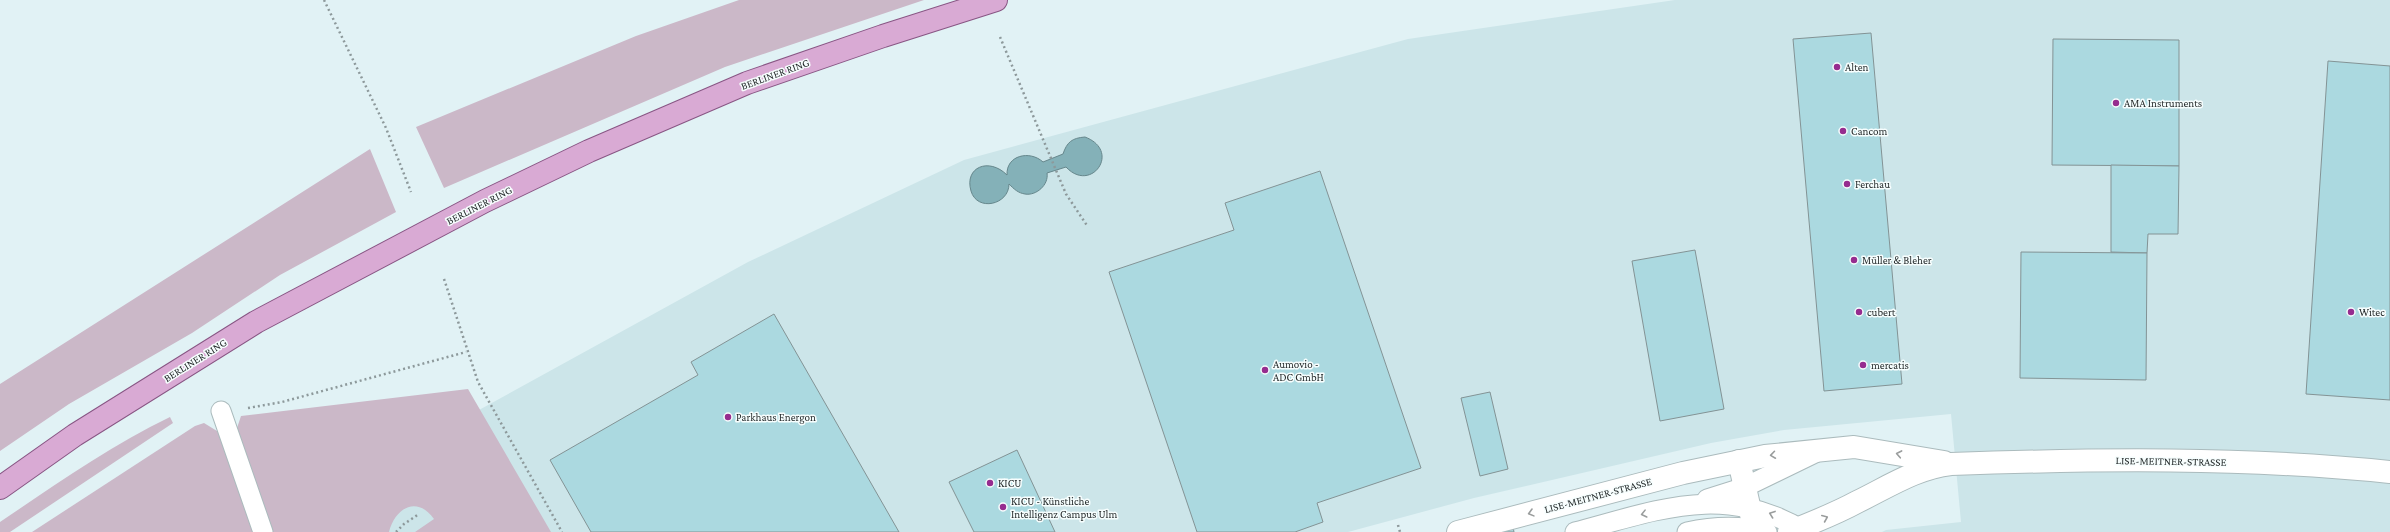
<svg xmlns="http://www.w3.org/2000/svg" width="2390" height="532" font-family="'Crimson Pro',serif">
	<style>
		.built { fill: #cce5e9 }
		.green { fill: #cbb8c8 }
		.water { fill: #84b1b8; stroke: #66878c }
		.building { fill: #abd9e0; stroke: #839395 }
		.lines { fill: none; stroke-linecap: round; stroke-linejoin: round }
		.service-casing { stroke: #abbbbd; stroke-width: 21 }
		.minor-casing { stroke: #abbbbd; stroke-width: 24 }
		.primary-casing { stroke: #885684; stroke-width: 24 }
		.path { stroke: #8d999b; stroke-width: 2.5; stroke-dasharray: 2 3; stroke-linecap: butt }
		.service { stroke: #fff; stroke-width: 19 }
		.minor { stroke: #fff; stroke-width: 22 }
		.primary { stroke: #d9aad4; stroke-width: 22 }
		.oneway { stroke: #9a9d9d }
		.poi-dot { fill: #962c8f; stroke: #f7fefe; stroke-width: 1.5 }
		.labels { text-anchor: middle; dominant-baseline: central; stroke-width: 3; stroke-linejoin: round; paint-order: stroke }
		.poi-label { font-size: 11px; fill: #1f2526; stroke: #f7fefe; text-anchor: start }
		.street-label { font-size: 11px; fill: #1f2526; stroke: #f7fefe }
	</style>
	<rect width="100%" height="100%" fill="#e1f2f5"/>
	<polygon class="built" points="1675,0 2390,0 2390,532 1882,532 1886,530 1961,522 1951,414 1784,430 1711,443 1474,498 1348,532 127,532 468,416 748,262 964,160 1408,39"/>
	<g class="green">
		<polygon points="739,0 924,0 725,67 444,188 416,127 636,36"/>
		<polygon points="370,149 396,212 280,275 192,333 69,404 0,451 0,384"/>
		<path d="M468,389L551,532H415L434,519C417,495 395,508 389,532H271L237,428L241,416Z"/>
		<path d="M170,417L173,423L10,532H0V522C55,485 110,446 170,417Z"/>
		<polygon points="204,423 217,431 222,440 253,532 32,532 195,426"/>
	</g>
	<path class="water" d="M1085,137C1122,151 1091,194 1066,167L1047,173C1049,185 1036,196 1025,194C1018,193 1014,189 1009,184C1009,205 977,212 971,191C964,167 989,157 1007,175C1006,155 1030,150 1043,162L1063,154C1067,142 1072,138 1085,137Z"/>
	<g class="building">
		<polygon points="1871,33 1902,384 1824,391 1793,39"/>
		<polygon points="2053,39 2179,40 2179,166 2052,165"/>
		<polygon points="2328,61 2390,66 2390,400 2306,394"/>
		<polygon points="2111,165 2179,166 2178,234 2148,234 2147,253 2111,252"/>
		<polygon points="1320,171 1421,468 1317,503 1323,522 1295,532 1197,532 1109,272 1234,230 1225,203"/>
		<polygon points="1695,250 1724,409 1660,421 1632,261"/>
		<polygon points="2021,252 2147,253 2146,380 2020,378"/>
		<polygon points="774,314 899,532 591,532 550,460 698,375 691,362"/>
		<polygon points="1490,392 1508,469 1480,476 1461,398"/>
		<polygon points="1017,450 1055,532 974,532 949,482"/>
		<polygon points="1513,527 1514,532 1492,532"/>
	</g>
	<g class="lines">
		<defs>
			<g id="service">
				<polyline points="221,411 263,532"/>
				<polyline points="1707,499 1745,487 1815,453"/>
				<path d="M1575,532C1659,510 1725,482 1806,532"/>
				<path d="M1687,532C1714,526 1740,525 1767,532"/>
			</g>
			<g id="minor">
				<polyline points="1739,461 1755,532"/>
				<polyline points="1458,532 1683,473 1765,456 1854,447 1944,462"/>
				<path d="M1789,532C1812,523 1835,514 1857,502C1888,487 1916,468 1951,464C2097,459 2244,457 2390,472"/>
			</g>
			<polyline id="primary" points="0,488 75,435 256,322 485,201 589,151 747,83 883,36 996,0"/>
		</defs>
		<use href="#service" class="service-casing"/>
		<use href="#minor" class="minor-casing"/>
		<use href="#primary" class="primary-casing"/>
		<g class="path">
			<polyline points="324,0 386,128 411,192"/>
			<polyline points="1000,37 1066,194 1088,227"/>
			<polyline points="444,279 478,382 562,532"/>
			<polyline points="248,408 282,402 466,352"/>
			<polyline points="1398,525 1400,532"/>
			<polyline points="396,532 404,524 419,514"/>
		</g>
		<use href="#service" class="service"/>
		<use href="#minor" class="minor"/>
		<use href="#primary" class="primary"/>
	</g>
	<defs><path id="oneway-chevron" d="M-2-3.5L2.5 0L-2 3.5" fill="none" stroke-width="1.6" stroke-linecap="round" stroke-linejoin="round"/></defs>
	<g class="oneway">
		<use href="#oneway-chevron" transform="translate(1899 454) rotate(-169)"/>
		<use href="#oneway-chevron" transform="translate(1773 455) rotate(172)"/>
		<use href="#oneway-chevron" transform="translate(1531 513) rotate(165)"/>
		<use href="#oneway-chevron" transform="translate(1644 514) rotate(166)"/>
		<use href="#oneway-chevron" transform="translate(1772 514) rotate(-160)"/>
		<use href="#oneway-chevron" transform="translate(1825 518) rotate(-23)"/>
	</g>
	<g class="poi-dot">
		<circle cx="1837" cy="67" r="4"/>
		<circle cx="2116" cy="103" r="4"/>
		<circle cx="1843" cy="131" r="4"/>
		<circle cx="1847" cy="184" r="4"/>
		<circle cx="1854" cy="260" r="4"/>
		<circle cx="1859" cy="312" r="4"/>
		<circle cx="2351" cy="312" r="4"/>
		<circle cx="1863" cy="365" r="4"/>
		<circle cx="1265" cy="370" r="4"/>
		<circle cx="728" cy="417" r="4"/>
		<circle cx="990" cy="483" r="4"/>
		<circle cx="1003" cy="507" r="4"/>
	</g>
	<g class="labels">
		<g class="poi-label">
			<text x="1845" y="67">Alten</text>
			<text x="2124" y="103">AMA Instruments</text>
			<text x="1851" y="131">Cancom</text>
			<text x="1855" y="184">Ferchau</text>
			<text x="1862" y="260">Müller &amp; Bleher</text>
			<text x="1867" y="312">cubert</text>
			<text x="2359" y="312">Witec</text>
			<text x="1273" y="364">Aumovio -<tspan x="1273" dy="13">ADC GmbH</tspan></text>
			<text x="1871" y="365">mercatis</text>
			<text x="736" y="417">Parkhaus Energon</text>
			<text x="998" y="483">KICU</text>
			<text x="1011" y="501">KICU - Künstliche<tspan x="1011" dy="13">Intelligenz Campus Ulm</tspan></text>
		</g>
		<g class="street-label">
			<text transform="translate(775 74) rotate(-20)">BERLINER RING</text>
			<text transform="translate(479 205) rotate(-27)">BERLINER RING</text>
			<text transform="translate(195 360) rotate(-32)">BERLINER RING</text>
			<text transform="translate(2171 461) rotate(1)">LISE-MEITNER-STRASSE</text>
			<text transform="translate(1598 495) rotate(-15)">LISE-MEITNER-STRASSE</text>
		</g>
	</g>
</svg>
